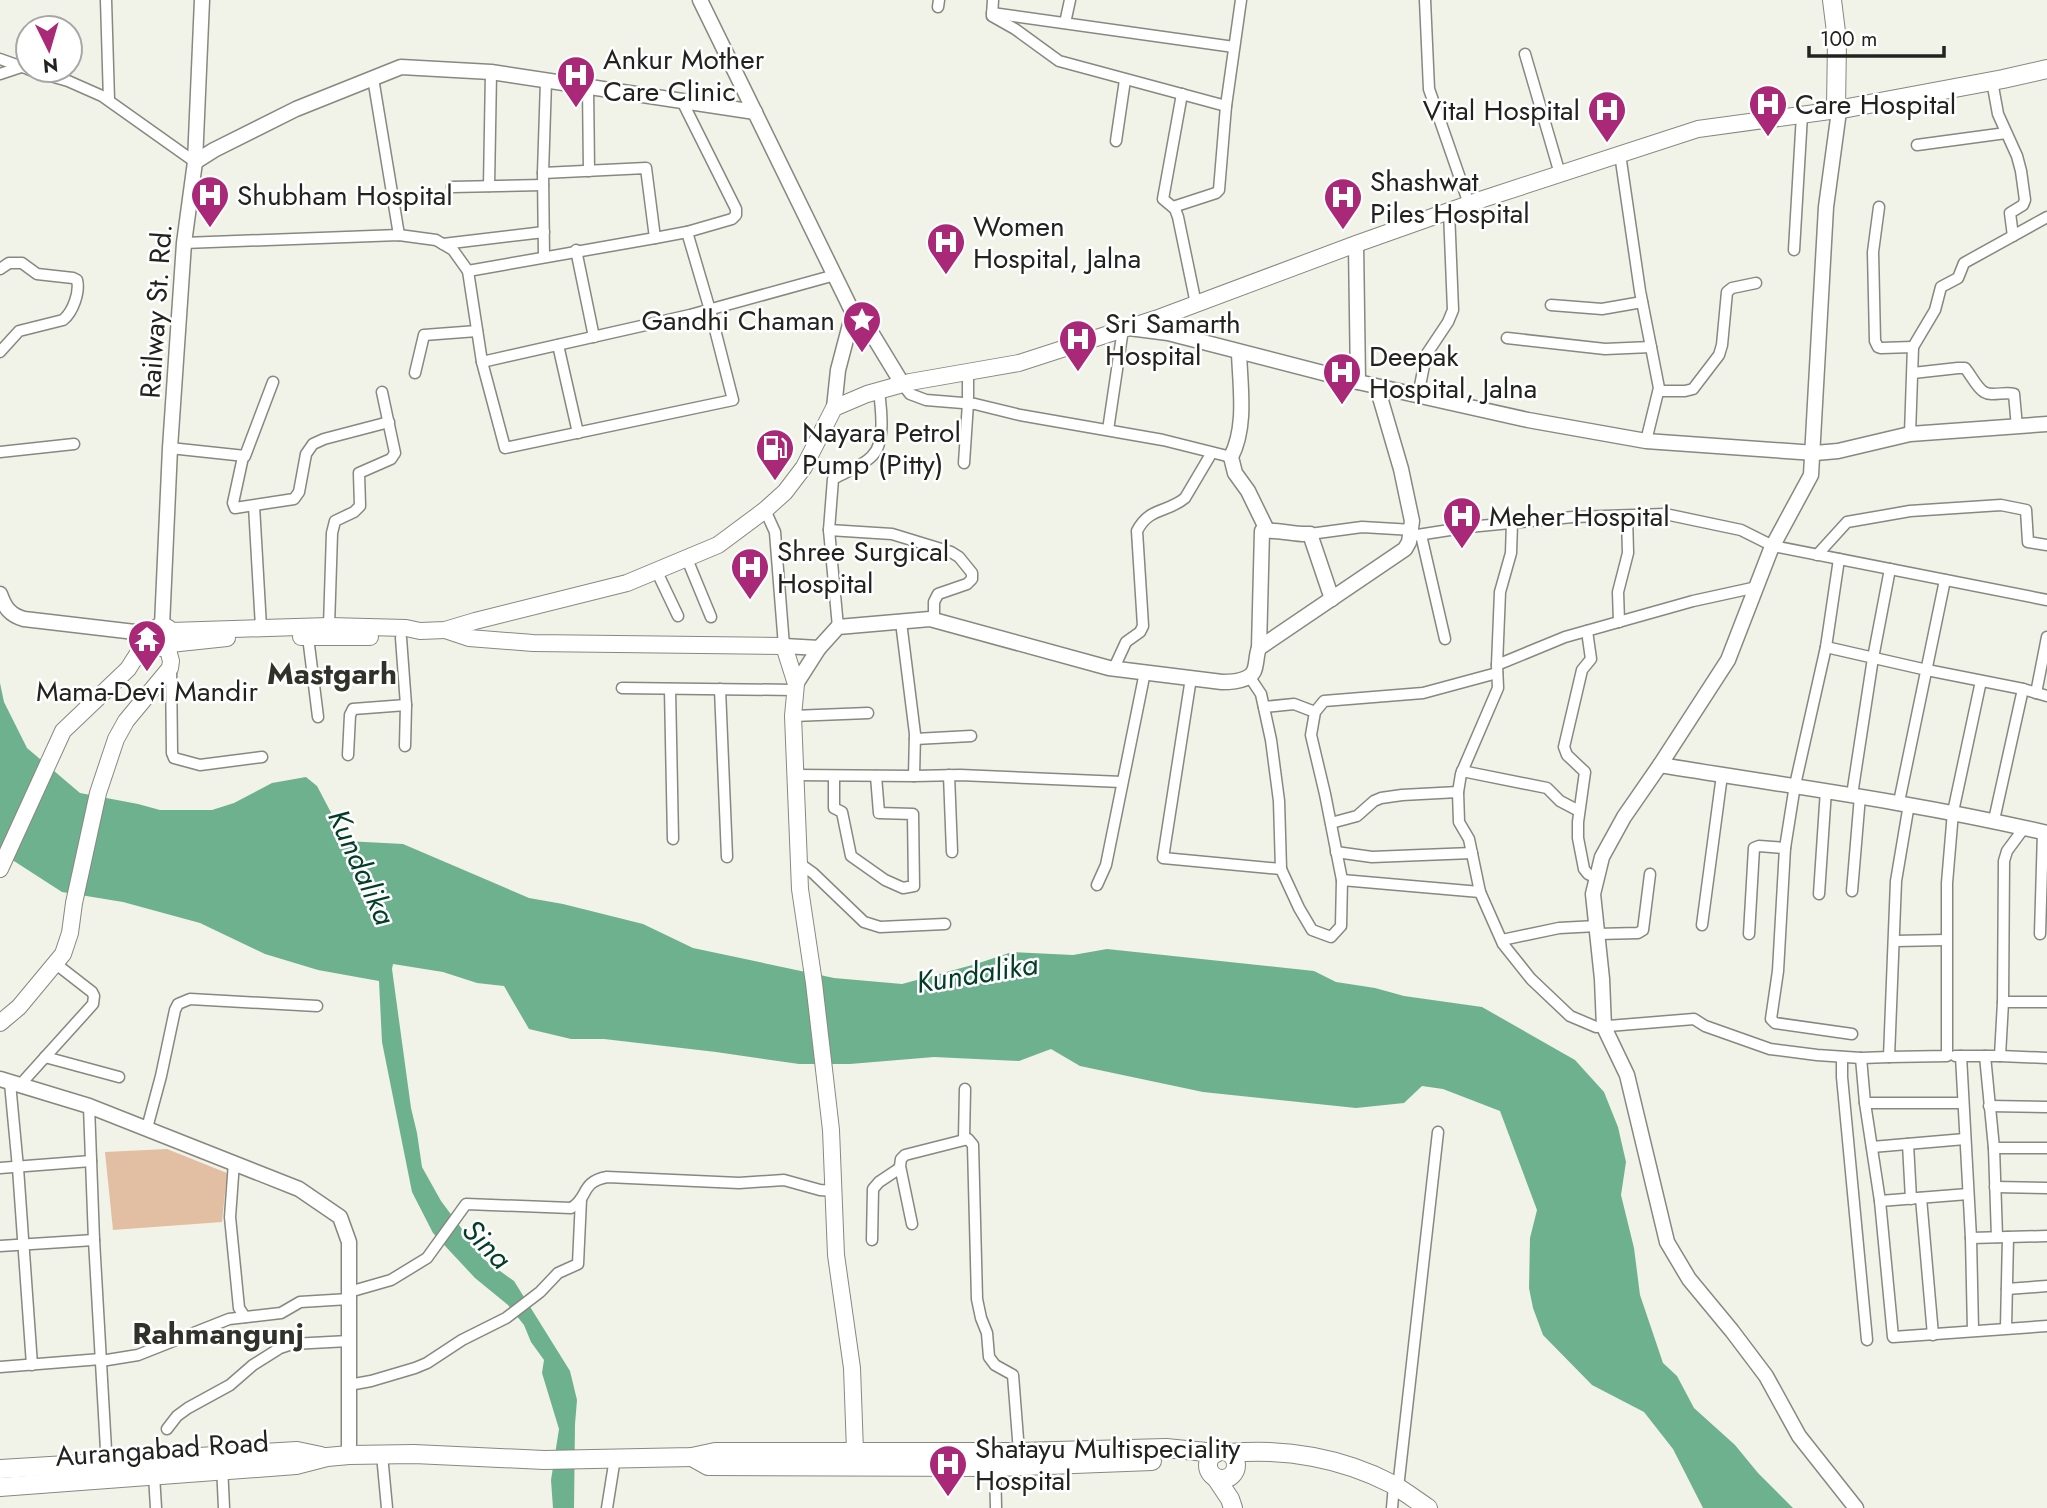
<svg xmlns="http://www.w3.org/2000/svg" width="2047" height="1508" font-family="Jost,sans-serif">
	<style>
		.green { fill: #e2bfa2 }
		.water { fill: #6eb18f }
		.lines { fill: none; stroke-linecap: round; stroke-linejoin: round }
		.minor-casing { stroke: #87887f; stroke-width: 13 }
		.tertiary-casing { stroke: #87887f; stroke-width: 17 }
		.secondary-casing { stroke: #87887f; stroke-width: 18 }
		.primary-casing { stroke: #87887f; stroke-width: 20 }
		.minor { stroke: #fff; stroke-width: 10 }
		.tertiary { stroke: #fff; stroke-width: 14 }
		.secondary { stroke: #fff; stroke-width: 16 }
		.primary { stroke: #fff; stroke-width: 18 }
		.labels { text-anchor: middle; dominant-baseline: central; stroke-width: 5; stroke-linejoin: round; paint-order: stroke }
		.poi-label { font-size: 28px; fill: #22221f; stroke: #fff; text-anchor: start }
		.street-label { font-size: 28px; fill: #22221f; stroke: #fff }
		.neighbourhood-label { font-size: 30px; font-weight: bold; fill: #303129; stroke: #fff }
		.water-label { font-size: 30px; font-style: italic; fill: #023d27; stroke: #fff }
	</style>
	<rect width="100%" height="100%" fill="#f1f2e8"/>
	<polygon class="green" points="167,1149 227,1173 222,1222 113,1230 105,1152"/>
	<polygon class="water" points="0,683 4,702 27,748 80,793 138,804 160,810 212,810 234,803 272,783 306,777 317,786 346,841 403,844 529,898 563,904 643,924 693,948 834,978 902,984 976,964 1012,952 1073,955 1107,949 1314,971 1336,982 1375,988 1404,996 1482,1007 1575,1060 1604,1092 1618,1127 1626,1162 1621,1195 1634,1248 1640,1295 1663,1363 1677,1376 1694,1408 1735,1445 1758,1473 1793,1508 1703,1508 1673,1449 1644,1412 1592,1385 1543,1335 1533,1308 1529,1288 1530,1238 1537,1210 1500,1111 1443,1089 1422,1086 1404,1103 1356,1108 1203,1092 1080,1066 1051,1049 1019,1061 934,1057 850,1064 799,1064 716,1052 604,1039 571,1039 529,1029 504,986 477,983 443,972 393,964 392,969 411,1108 417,1133 422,1167 441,1201 486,1261 514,1281 570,1371 577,1400 575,1424 574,1508 553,1508 551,1480 559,1429 542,1373 544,1360 531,1342 524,1325 508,1305 475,1278 433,1233 412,1192 382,1042 379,981 318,970 265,954 200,923 123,902 62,892 0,852"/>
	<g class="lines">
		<defs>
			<g id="minor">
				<polyline points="106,0 109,100"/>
				<polyline points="993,0 992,16 1015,29 1059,61 1226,106 1241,0"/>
				<polyline points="1425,0 1429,89 1469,204"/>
				<polyline points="938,7 939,0"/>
				<polyline points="992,13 1234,47"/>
				<polyline points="1065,23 1070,0"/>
				<polyline points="1525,54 1560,174"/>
				<polyline points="0,59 28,69"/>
				<polyline points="30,70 68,81 102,96 195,162"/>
				<polyline points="0,74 21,67"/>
				<polyline points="373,78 399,235"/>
				<polyline points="1992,81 1998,114 2017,156 2021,171 2025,200 2023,205 2010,213 2013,236"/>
				<polyline points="588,86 589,171"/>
				<polyline points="1182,94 1163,199 1175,209 1178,217 1196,304"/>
				<polyline points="1116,141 1125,80"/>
				<polyline points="1917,145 2006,133"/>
				<polyline points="1620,154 1640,291 1659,388 1646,441"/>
				<polyline points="543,173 646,168 655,238 468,271 482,362 505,448 733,400 710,310 687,232"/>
				<polyline points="489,186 491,72"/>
				<polyline points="452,187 543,185"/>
				<polyline points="1173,207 1216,193 1219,190 1226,106"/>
				<polyline points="1879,207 1873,252 1875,341 1878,347 1881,348 1913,347 1910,434"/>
				<polyline points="655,238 687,232 732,219 736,215 736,209 682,101"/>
				<polyline points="184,243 399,235 436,240 453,250 468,271"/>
				<polyline points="443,244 544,232"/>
				<polyline points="576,250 594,337"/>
				<polyline points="1794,250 1802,115"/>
				<polyline points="544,257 543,173 546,81"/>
				<path d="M0,269L9,263H22L37,274L73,278L77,280C80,292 73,312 63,320L19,331L0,352"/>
				<polyline points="1551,305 1602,309 1642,302"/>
				<polyline points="1507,338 1605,349 1651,347"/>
				<polyline points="558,345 578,433"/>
				<polyline points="1913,347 1935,310 1941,287 1958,278 1964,263 2047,217"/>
				<polyline points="482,362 690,315 835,275"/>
				<polyline points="415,373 424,335 477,331"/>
				<path d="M1913,373L1958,368H1965C1971,375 1977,388 1984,392C1992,397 2005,391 2014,394L2017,427"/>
				<polyline points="903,385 910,394 926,400 975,404 1020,415 1163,440 1231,457"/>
				<polyline points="1659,391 1685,391 1693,389 1719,355 1722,345 1727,292 1732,288 1756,283"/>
				<polyline points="1418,396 1426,355 1448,322 1453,310 1449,211"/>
				<polyline points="1108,430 1123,329"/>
				<polyline points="170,448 245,456 273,382"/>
				<polyline points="0,452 74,444"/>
				<polyline points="243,457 233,503 235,508 294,499 299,492 306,454 313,444 324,439 389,422"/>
				<polyline points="964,463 968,403 968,373"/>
				<polyline points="254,506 261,627"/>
				<polyline points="765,510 775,532 784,646"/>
				<polyline points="1512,523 1511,553 1500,592 1497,665 1565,637 1693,601 1757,587"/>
				<polyline points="829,530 892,534 951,552 959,557 972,573 972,579 967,584 938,594 934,602 934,620"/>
				<polyline points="1310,534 1362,527 1413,530"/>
				<polyline points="1421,535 1445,639"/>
				<polyline points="1411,536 1469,527 1573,517 1665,514 1741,530 1773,546 2047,600"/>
				<polyline points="1817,555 1847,522 1910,511 2001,505 2026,510 2028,542 2047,545"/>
				<polyline points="687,559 711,617"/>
				<polyline points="1839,559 1826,647 1795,785 1785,848 1778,971 1771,1019 1775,1023 1852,1034"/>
				<polyline points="657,572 678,616"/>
				<polyline points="1619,622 1618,592 1628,553 1627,516"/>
				<polyline points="329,626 332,533 335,521 354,512 360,506 359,473 391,459 395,453 382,392"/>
				<path d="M838,627L829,530L833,479C844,473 864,465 872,456C886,443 881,408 879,391"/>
				<polyline points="1587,631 1591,659 1582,670 1564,747 1567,755 1585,772 1578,822 1578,838 1584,869 1588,874 1597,878"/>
				<polyline points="308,637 318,717"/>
				<polyline points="401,638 406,705 405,746"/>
				<polyline points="1826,647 1927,670 2023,689 2047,696"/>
				<polyline points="1497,665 1498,688 1461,774 1458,792 1459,822 1469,839 1480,892 1503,944 1531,979 1570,1016 1596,1027 1694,1019 1705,1026 1770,1049 1817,1055 1861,1058 1889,1057"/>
				<polyline points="171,666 172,753 174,758 200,765 262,757"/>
				<path d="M1114,668L1126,642L1140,632L1143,626L1137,531C1149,507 1167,513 1185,498L1211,454"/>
				<polyline points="1191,678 1163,858 1281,869 1279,801 1271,740 1261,694 1249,676"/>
				<polyline points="622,688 795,690"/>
				<polyline points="670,689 673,839"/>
				<polyline points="720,689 727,857"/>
				<polyline points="2036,693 2047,637"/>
				<polyline points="1264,707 1294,704 1315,712"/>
				<polyline points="793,716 868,713"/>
				<polyline points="915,739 971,736"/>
				<polyline points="348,755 350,715 353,709 406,705"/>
				<polyline points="1462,771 1547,788 1560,801 1579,811"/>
				<polyline points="795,775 914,776 915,734 901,622"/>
				<polyline points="949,775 952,852"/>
				<polyline points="834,776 834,808 842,812 851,856 885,880 903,888 914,886 913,814 879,813 876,776"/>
				<polyline points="914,776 960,775 1122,782"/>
				<polyline points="1852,795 1873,658 1890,569"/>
				<polyline points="1899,802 1945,580"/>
				<polyline points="1909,804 1896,881 1889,1057 1947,1056 1947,883 1953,812 1981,681"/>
				<polyline points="1994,820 2023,689"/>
				<polyline points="1331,823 1357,816 1374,801 1381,798 1402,795 1458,792"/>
				<polyline points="1336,852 1372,857 1472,853"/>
				<polyline points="799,863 813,873 864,922 880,927 945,924"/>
				<polyline points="1281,869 1299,908 1312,930 1331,937 1341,926 1342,880 1325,794 1311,735 1315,712 1324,701 1423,693 1497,673"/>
				<polyline points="1342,880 1480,892"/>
				<polyline points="1097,885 1106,865 1145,672"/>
				<polyline points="1852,891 1860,796"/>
				<polyline points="1819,894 1826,790"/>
				<polyline points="1702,925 1722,775"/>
				<polyline points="1597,934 1638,933 1643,930 1650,874"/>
				<polyline points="1749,934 1754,848 1759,846 1785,848"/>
				<polyline points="2040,934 2043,832"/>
				<polyline points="1502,940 1559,928 1597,926"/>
				<polyline points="1895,941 1946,940"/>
				<polyline points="2003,1002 2004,861 2007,851 2024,828"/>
				<polyline points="1955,1056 2000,1056 2003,1002 2047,1002"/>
				<polyline points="1961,1056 1971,1238 1973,1330"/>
				<polyline points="1985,1056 1994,1148 1997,1237"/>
				<polyline points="2000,1056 2047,1058"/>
				<polyline points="45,1057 119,1077"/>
				<polyline points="1842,1057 1842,1077 1867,1340"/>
				<polyline points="1861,1058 1865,1103 1880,1201 1893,1337 2047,1326"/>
				<polyline points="10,1083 18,1168 32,1365"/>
				<polyline points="19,1086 93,1004 94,996 92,992 56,964"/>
				<polyline points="1865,1103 1963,1103"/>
				<polyline points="89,1106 94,1240 107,1467"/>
				<polyline points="1989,1106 2047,1107"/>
				<polyline points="147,1128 161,1076 175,1010 178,1004 190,999 317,1006"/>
				<polyline points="964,1139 965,1089"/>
				<polyline points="1908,1144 1911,1199"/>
				<polyline points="1872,1147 1965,1139"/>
				<polyline points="1994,1148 2047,1148"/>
				<polyline points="234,1162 230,1217 239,1308 245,1317"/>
				<polyline points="0,1168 91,1161"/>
				<polyline points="1995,1187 2047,1188"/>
				<polyline points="1921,1198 1933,1335"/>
				<polyline points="1880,1201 1968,1194"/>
				<polyline points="912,1224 900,1166 901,1159 905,1155 968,1139 973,1145 977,1299 981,1318 987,1333 989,1357 995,1365 1013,1375 1019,1452"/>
				<polyline points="1971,1238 2047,1236"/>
				<polyline points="872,1240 873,1189 879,1182 900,1168"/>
				<polyline points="0,1246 94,1240"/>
				<polyline points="2007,1289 2047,1286"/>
				<path d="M349,1292L391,1280L427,1258L466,1204L571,1208C589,1198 580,1182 607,1177L739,1183L784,1180L820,1190L834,1191"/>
				<polyline points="2006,1328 2008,1237"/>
				<polyline points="101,1361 138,1355 229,1319 281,1313 300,1302 349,1299"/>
				<polyline points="0,1367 101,1359"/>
				<polyline points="349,1385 371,1381 415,1368 427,1363 462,1340 506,1318 540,1292 558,1273 578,1264 581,1199"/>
				<polyline points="167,1429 177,1416 188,1408 230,1385 253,1365 280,1348 292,1344 349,1341"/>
				<polyline points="382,1455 387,1508"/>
				<polyline points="995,1462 996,1508"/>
				<polyline points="222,1465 224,1508"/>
				<polyline points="154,1475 156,1508"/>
				<polyline points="1398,1488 1438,1132"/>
				<polyline points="607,1508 615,1458"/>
				<polyline points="1392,1508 1394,1485"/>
			</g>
			<g id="tertiary">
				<polyline points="700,0 853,313 869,329 903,385"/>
				<polyline points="1839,111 1826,207 1811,475 1771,549 1728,660 1660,765 1624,817 1602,857 1593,894 1602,979 1604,1027 1627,1075 1667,1242 1689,1279 1732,1331 1766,1376 1799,1436 1856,1508"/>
				<polyline points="195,162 214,150 296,109 401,67 491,72 755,112"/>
				<polyline points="1356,244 1358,382"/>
				<polyline points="1129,328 1168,333 1358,382 1528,420 1646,441 1815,453 1838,451 1910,434 2047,424"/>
				<path d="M1239,352C1240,386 1247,426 1231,457L1235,473L1248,491L1267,530"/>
				<polyline points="834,408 838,370 853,313"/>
				<path d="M0,594C5,608 10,615 24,619L152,634"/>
				<polyline points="162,626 170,448 184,243 195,162 202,0"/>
				<polyline points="784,646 819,648"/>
				<path d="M1259,648L1262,531C1279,529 1293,535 1310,534L1332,599"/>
				<path d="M796,684L819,648L838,627L930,619L1109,668L1222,682C1232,682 1249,681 1254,671C1257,664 1256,655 1259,648L1405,549L1409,542L1412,521L1401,469L1377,387"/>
				<path d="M1660,765C1790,786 1919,803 2047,833"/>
				<polyline points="0,1079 89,1106 299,1189 340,1217 349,1242 349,1455"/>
			</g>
			<g id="secondary">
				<circle cx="162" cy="637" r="11"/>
				<polyline points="445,630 469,638 533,643 784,646 796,684 793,716 800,889 814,983 831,1130 836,1255 852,1368 855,1451"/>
				<polyline points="171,631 329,626 406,628 420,631 445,630 475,621 627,583 718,545 765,510 785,492 804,467 834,408 867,394 910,382 1019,363 1161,317 1356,244 1483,199 1698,129 1837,110"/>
				<polyline points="301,637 370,637"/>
				<polyline points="170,644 227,638"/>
				<polyline points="0,869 63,731 128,669 142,647 152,641"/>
				<polyline points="0,1023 19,1007 63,954 70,933 74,903 98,793 116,739 126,721 170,668 171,661 167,646"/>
			</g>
			<g id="primary">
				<polyline points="1832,0 1837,40 1836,108 1837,110 2003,79 2047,69"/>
				<circle cx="1222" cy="1465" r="14"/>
				<path d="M1230,1453C1285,1448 1342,1458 1392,1484C1404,1491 1416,1500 1428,1508"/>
				<polyline points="692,1457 708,1466 996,1467 1152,1461"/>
				<polyline points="0,1469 297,1451 321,1456"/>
				<polyline points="1216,1478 1230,1499 1233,1508"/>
				<polyline points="0,1487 296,1465 327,1457 349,1455 414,1454 544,1460 692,1457 715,1452 1019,1452 1166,1448 1216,1453"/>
			</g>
		</defs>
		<use href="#minor" class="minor-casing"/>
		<use href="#tertiary" class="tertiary-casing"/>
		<use href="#secondary" class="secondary-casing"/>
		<use href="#primary" class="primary-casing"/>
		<use href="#minor" class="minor"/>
		<use href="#tertiary" class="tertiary"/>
		<use href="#secondary" class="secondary"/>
		<use href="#primary" class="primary"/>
	</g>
	<defs>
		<symbol id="hospital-pin" viewBox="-11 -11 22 30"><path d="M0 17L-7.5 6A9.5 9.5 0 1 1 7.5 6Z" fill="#a92978" stroke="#fff"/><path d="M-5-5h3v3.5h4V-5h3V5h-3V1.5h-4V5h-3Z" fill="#fff"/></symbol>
		<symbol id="sight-pin" viewBox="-11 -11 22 30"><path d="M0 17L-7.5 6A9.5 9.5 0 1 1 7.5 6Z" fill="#a92978" stroke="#fff"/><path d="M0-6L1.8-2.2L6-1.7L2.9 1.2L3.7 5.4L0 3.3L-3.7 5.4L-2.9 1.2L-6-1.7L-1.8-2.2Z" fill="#fff"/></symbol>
		<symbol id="fuel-pin" viewBox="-11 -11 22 30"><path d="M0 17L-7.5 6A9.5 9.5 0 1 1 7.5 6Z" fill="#a92978" stroke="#fff"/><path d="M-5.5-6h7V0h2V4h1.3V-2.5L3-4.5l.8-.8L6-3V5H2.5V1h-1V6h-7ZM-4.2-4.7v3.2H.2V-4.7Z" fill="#fff"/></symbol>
		<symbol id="temple-pin" viewBox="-11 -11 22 30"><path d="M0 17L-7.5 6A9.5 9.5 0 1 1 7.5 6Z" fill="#a92978" stroke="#fff"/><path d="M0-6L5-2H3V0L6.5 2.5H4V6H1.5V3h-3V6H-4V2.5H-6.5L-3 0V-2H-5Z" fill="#fff"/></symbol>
	</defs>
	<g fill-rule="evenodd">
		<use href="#hospital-pin" x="554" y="53" width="44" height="60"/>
		<use href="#hospital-pin" x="1746" y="82" width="44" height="60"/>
		<use href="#hospital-pin" x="1585" y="88" width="44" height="60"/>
		<use href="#hospital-pin" x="188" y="173" width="44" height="60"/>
		<use href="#hospital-pin" x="1321" y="175" width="44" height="60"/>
		<use href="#hospital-pin" x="924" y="220" width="44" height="60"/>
		<use href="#sight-pin" x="840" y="298" width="44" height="60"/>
		<use href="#hospital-pin" x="1056" y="317" width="44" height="60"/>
		<use href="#hospital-pin" x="1320" y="350" width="44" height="60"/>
		<use href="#fuel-pin" x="753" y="426" width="44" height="60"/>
		<use href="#hospital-pin" x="1440" y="494" width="44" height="60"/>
		<use href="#hospital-pin" x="728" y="545" width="44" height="60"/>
		<use href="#temple-pin" x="125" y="617" width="44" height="60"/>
		<use href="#hospital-pin" x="926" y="1442" width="44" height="60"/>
	</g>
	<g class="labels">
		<g class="poi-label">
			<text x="603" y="59">Ankur Mother<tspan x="603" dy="32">Care Clinic</tspan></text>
			<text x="1795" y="104">Care Hospital</text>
			<text x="1580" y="110" text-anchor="end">Vital Hospital</text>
			<text x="1370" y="181">Shashwat<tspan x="1370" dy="32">Piles Hospital</tspan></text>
			<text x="237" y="195">Shubham Hospital</text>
			<text x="973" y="226">Women<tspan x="973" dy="32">Hospital, Jalna</tspan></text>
			<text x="835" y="320" text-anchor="end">Gandhi Chaman</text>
			<text x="1105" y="323">Sri Samarth<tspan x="1105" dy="32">Hospital</tspan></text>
			<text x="1369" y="356">Deepak<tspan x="1369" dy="32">Hospital, Jalna</tspan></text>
			<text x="802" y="432">Nayara Petrol<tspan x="802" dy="32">Pump (Pitty)</tspan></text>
			<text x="1489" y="516">Meher Hospital</text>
			<text x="777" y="551">Shree Surgical<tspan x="777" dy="32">Hospital</tspan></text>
			<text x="147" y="691" text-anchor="middle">Mama-Devi Mandir</text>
			<text x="975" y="1448">Shatayu Multispeciality<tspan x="975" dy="32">Hospital</tspan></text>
		</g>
		<g class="street-label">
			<text transform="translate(156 311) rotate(-86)">Railway St. Rd.</text>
			<text transform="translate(162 1449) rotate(-4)">Aurangabad Road</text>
		</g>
		<g class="neighbourhood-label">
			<text x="332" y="673">Mastgarh</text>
			<text x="218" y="1333">Rahmangunj</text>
		</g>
		<g class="water-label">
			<text transform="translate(362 867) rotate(66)">Kundalika</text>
			<text transform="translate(977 973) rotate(-9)">Kundalika</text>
			<text transform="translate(487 1244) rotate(46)">Sina</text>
		</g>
	</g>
	<g transform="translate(49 49) rotate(175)"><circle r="33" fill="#ffffff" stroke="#a7a7a5" stroke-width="2"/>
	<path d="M0-5L12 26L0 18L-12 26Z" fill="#a92978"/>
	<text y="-10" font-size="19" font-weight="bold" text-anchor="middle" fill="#22221f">N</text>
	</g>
	<path d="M1809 46v10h135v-10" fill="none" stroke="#22221f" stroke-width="3.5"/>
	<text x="1820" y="46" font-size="21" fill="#22221f" stroke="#ffffff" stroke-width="5" paint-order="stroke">100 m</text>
</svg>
